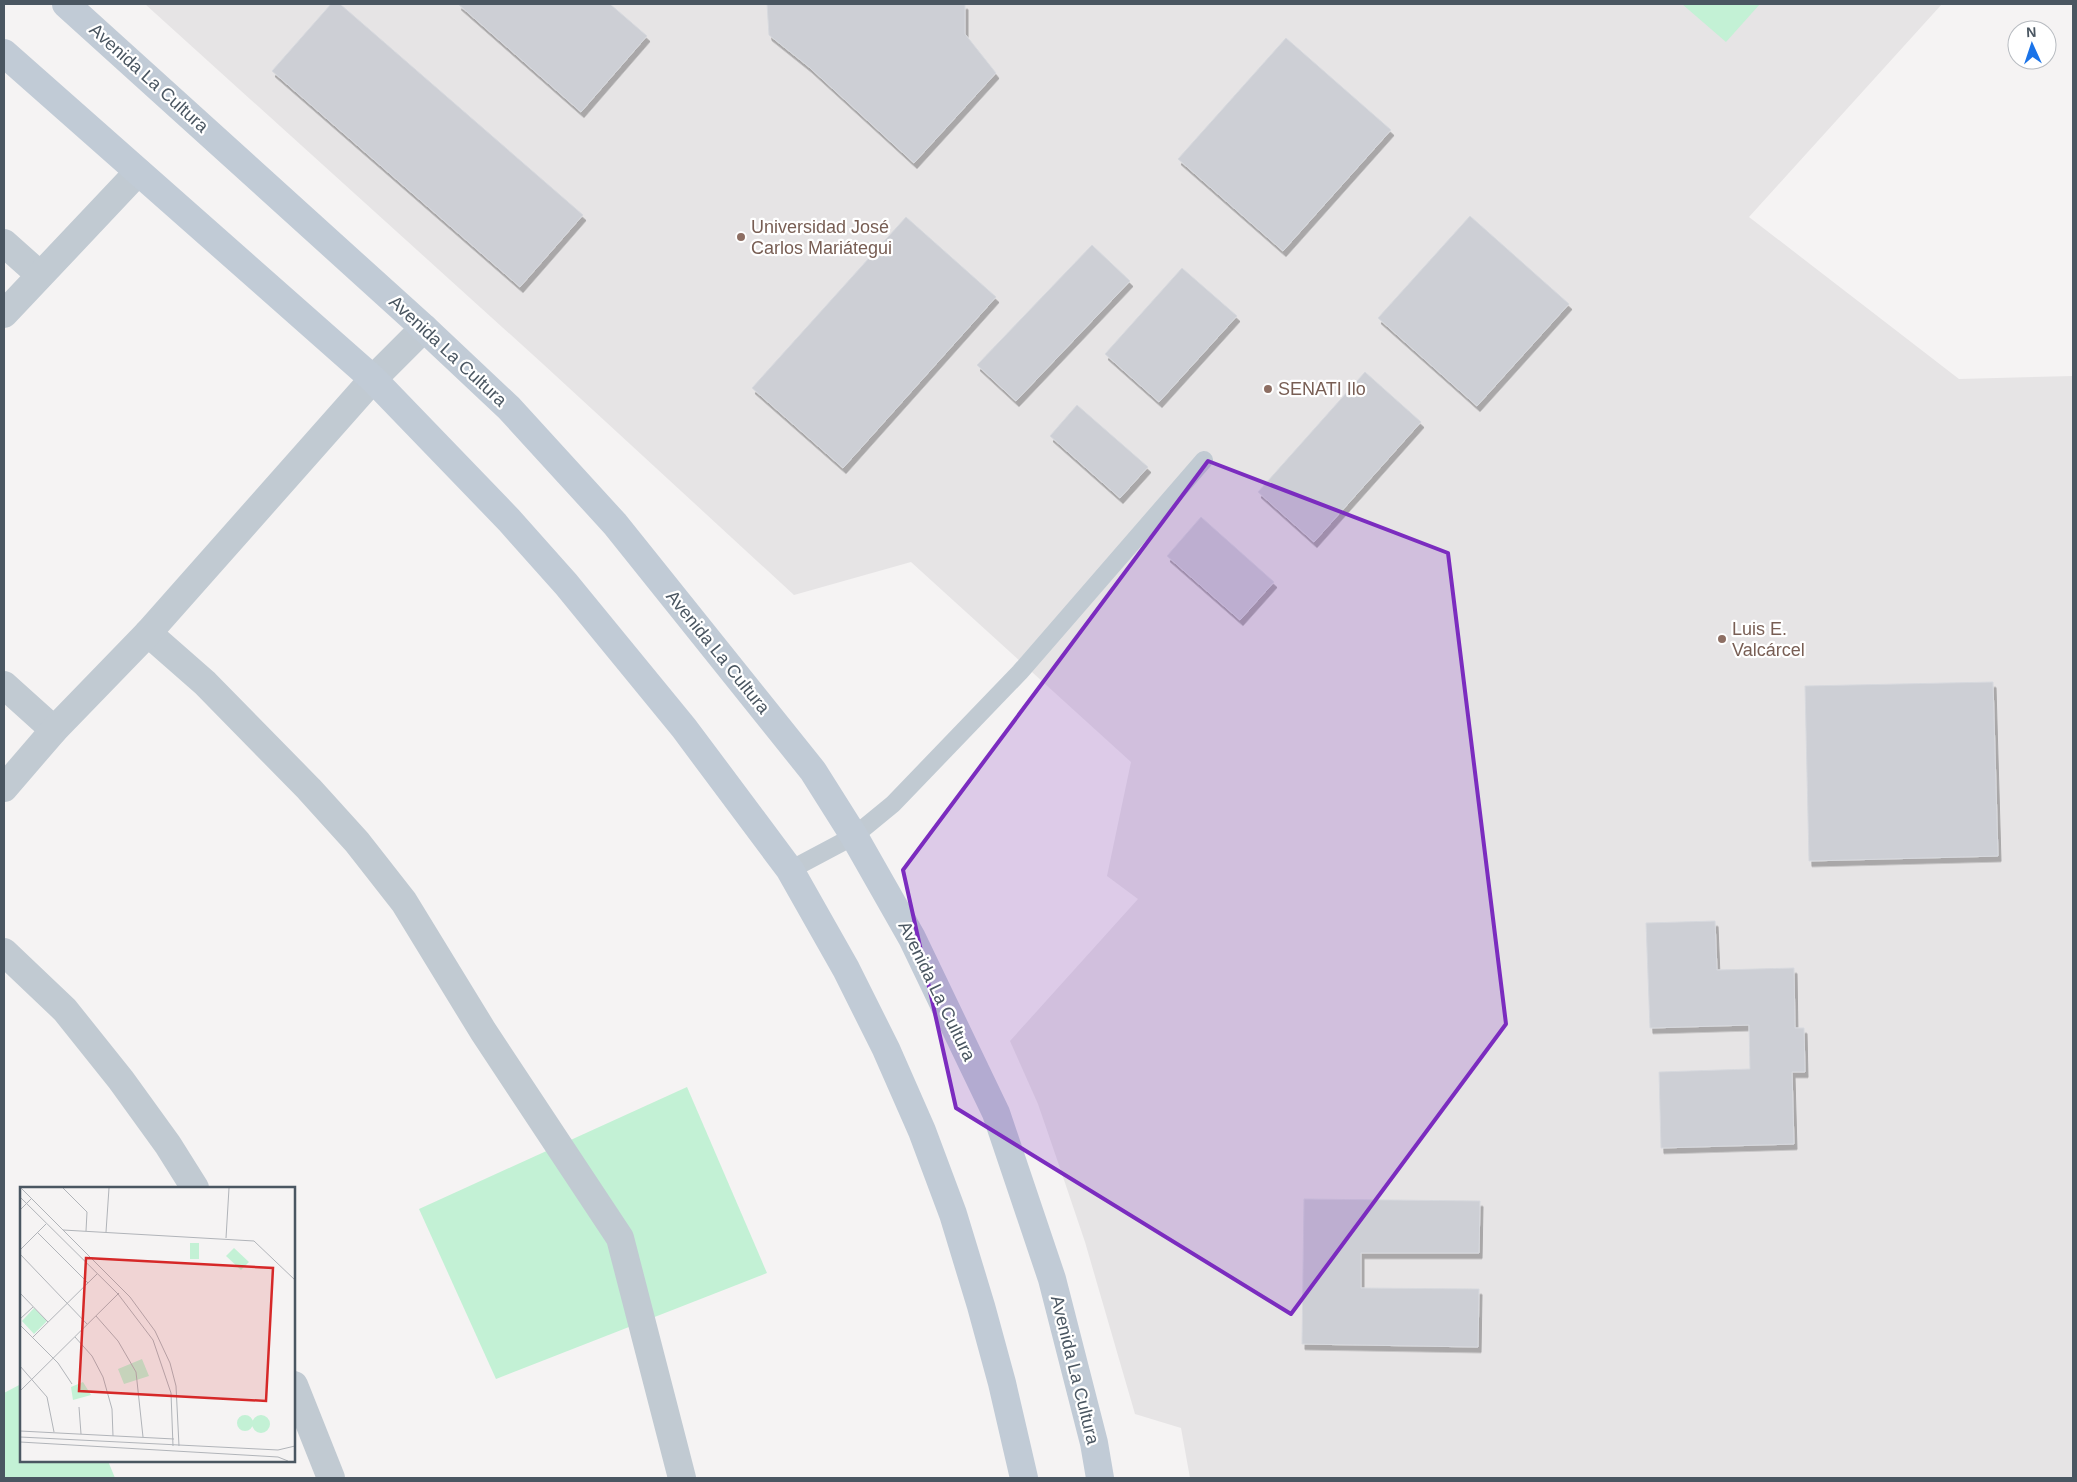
<svg xmlns="http://www.w3.org/2000/svg" width="2077" height="1482" font-family="Arial,sans-serif">
	<style>
		.education { fill: #e6e4e5 }
		.green { fill: #c3f1d5 }
		.building { fill: #cdcfd5; stroke: #d7d9de; filter: url(#shadow) }
		.lines { fill: none; stroke-linecap: round; stroke-linejoin: round }
		.lane { stroke: #c1cad2; stroke-width: 18 }
		.street { stroke: #c1cad2; stroke-width: 28 }
		.secondary { stroke: #c1cbd6; stroke-width: 28 }
		.marked { fill: #7b2cbf; fill-opacity: 0.2; stroke: #7b2cbf; stroke-width: 4; stroke-linejoin: round }
		.education-dot { fill: #8d6e63; stroke: #fff; stroke-width: 2 }
		.labels { text-anchor: middle; dominant-baseline: central; stroke-width: 4.5; stroke-linejoin: round; paint-order: stroke }
		.street-label { font-size: 18px; fill: #4a5661; stroke: #fff }
		.education-label { font-size: 18px; fill: #785e54; stroke: #fff; text-anchor: start }
		.inset-road { fill: none; stroke: #b1b4b9; stroke-width: 1 }
		.view { fill: #d62828; fill-opacity: 0.15; stroke: #d62828; stroke-width: 2.5 }
		.inset-edge { fill: none; stroke: #4a5661; stroke-width: 2.5 }
	</style>
	<defs>
		<filter id="shadow"><feDropShadow dx="3" dy="5.5" stdDeviation="0" flood-color="#0004"/></filter>
	</defs>
	<rect width="100%" height="100%" fill="#f5f3f3"/>
	<polygon class="education" points="145,4 1942,4 1749,217 1959,379 2073,376 2073,1478 1190,1478 1181,1428 1135,1414 1085,1242 1061,1171 1038,1104 1010,1041 1138,899 1107,876 1131,762 911,562 794,595 543,364"/>
	<g class="green">
		<polygon points="1682,4 1760,4 1726,42"/>
		<polygon points="687,1087 767,1273 496,1379 419,1209"/>
		<polygon points="21,1384 21,1461 108,1461 115,1478 4,1478 4,1393"/>
	</g>
	<g class="building">
		<polygon points="331,4 340,4 583,215 520,287 272,71"/>
		<polygon points="458,4 610,4 647,36 581,112"/>
		<polygon points="767,4 965,4 965,34 996,73 914,163 809,67 769,35"/>
		<polygon points="1286,38 1391,130 1283,251 1178,159"/>
		<polygon points="1470,216 1569,304 1477,406 1378,318"/>
		<polygon points="906,217 996,297 843,468 752,388"/>
		<polygon points="1092,245 1130,281 1016,401 977,365"/>
		<polygon points="1182,268 1237,316 1159,402 1105,354"/>
		<polygon points="1365,372 1421,422 1314,542 1258,492"/>
		<polygon points="1077,405 1148,467 1120,498 1050,436"/>
		<polygon points="1201,517 1274,582 1240,620 1167,556"/>
		<polygon points="1993,682 1998,856 1809,861 1805,686"/>
		<polygon points="1715,921 1717,970 1794,968 1795,1028 1804,1028 1805,1072 1792,1072 1794,1144 1661,1148 1659,1072 1750,1069 1749,1025 1650,1028 1646,923"/>
		<polygon points="1304,1199 1480,1201 1479,1253 1361,1253 1361,1288 1479,1289 1478,1347 1302,1344"/>
	</g>
	<g class="lines">
		<polyline class="lane" points="790,870 854,836 893,804 1020,672 1204,460"/>
		<g class="street">
			<polyline points="4,243 40,275"/>
			<polyline points="4,314 138,172"/>
			<polyline points="148,633 205,683 309,789 357,842 404,902 483,1031 620,1238 682,1478"/>
			<polyline points="4,685 54,730"/>
			<polyline points="4,788 54,730 148,633 373,379 424,328"/>
			<polyline points="4,952 65,1010 121,1080 168,1145 195,1188"/>
			<polyline points="294,1385 331,1478"/>
		</g>
		<g class="secondary">
			<polyline points="66,4 424,328 509,408 615,524 813,771 854,836 912,938 996,1113 1052,1279 1094,1443 1100,1478"/>
			<polyline points="4,53 373,379 509,520 566,584 684,728 790,870 846,969 886,1049 922,1131 953,1214 981,1306 1002,1383 1024,1478"/>
		</g>
	</g>
	<path class="marked" d="M1208,461L1448,553L1506,1024L1291,1314L956,1108L903,870Z"/>
	<g class="education-dot">
		<circle cx="741" cy="237" r="5"/>
		<circle cx="1268" cy="389" r="5"/>
		<circle cx="1722" cy="639" r="5"/>
	</g>
	<g class="labels">
		<g class="street-label">
			<text transform="translate(149 78) rotate(42)">Avenida La Cultura</text>
			<text transform="translate(448 351) rotate(43)">Avenida La Cultura</text>
			<text transform="translate(718 652) rotate(51)">Avenida La Cultura</text>
			<text transform="translate(937 991) rotate(64)">Avenida La Cultura</text>
			<text transform="translate(1075 1370) rotate(76)">Avenida La Cultura</text>
		</g>
		<g class="education-label">
			<text x="751" y="227">Universidad José<tspan x="751" dy="21">Carlos Mariátegui</tspan></text>
			<text x="1278" y="389">SENATI Ilo</text>
			<text x="1732" y="629">Luis E.<tspan x="1732" dy="21">Valcárcel</tspan></text>
		</g>
	</g>
	<g transform="translate(20 1187)">
		<rect width="275" height="275" fill="#f5f3f3"/>
		<path d="M170,56H179V72H170ZM214,61L229,75L221,83L206,69ZM14,121L27,134L14,147L2,134ZM122,172L129,189L104,197L98,182ZM63,195L71,208L53,213L51,200ZM232 237a9 9 0 1 1 18 0a9 9 0 1 1-18 0ZM217 236a8 8 0 1 1 16 0a8 8 0 1 1-16 0Z" fill="#c3f1d5"/>
		<path class="inset-road" d="M1,1L110,110L135,144L150,176L156,199L159,259M43,1L67,25L66,44M0,10L98,107L133,153L151,206L153,259M0,23L11,12M43,43L234,54L275,93M17,45L68,96M86,45L89,1M206,51L209,1M0,63L26,37M0,67L67,137M0,106L28,135M76,129L98,154L116,185L123,250M0,132L13,120M0,138L38,176L52,197M13,150L77,87M55,150L72,169L83,190L92,222L93,249M0,179L27,210L34,245M0,204L99,106M59,220L61,247M0,244L154,252M0,250L258,263L275,259M0,255L258,270L268,274"/>
		<path class="view" d="M66,71L253,81L246,214L59,204Z"/>
		<rect width="275" height="275" class="inset-edge"/>
	</g>
	<rect width="2077" height="1482" fill="none" stroke="#4a5661" stroke-width="10"/>
	<g transform="translate(2032 45) rotate(357)"><circle r="24" fill="#ffffff" stroke="#b7bbc0"/>
	<path d="M0-4L9 19L0 12L-9 19Z" fill="#1a73e8"/>
	<text y="-8" font-size="14" font-weight="bold" text-anchor="middle" fill="#4a5661">N</text>
	</g>
</svg>
